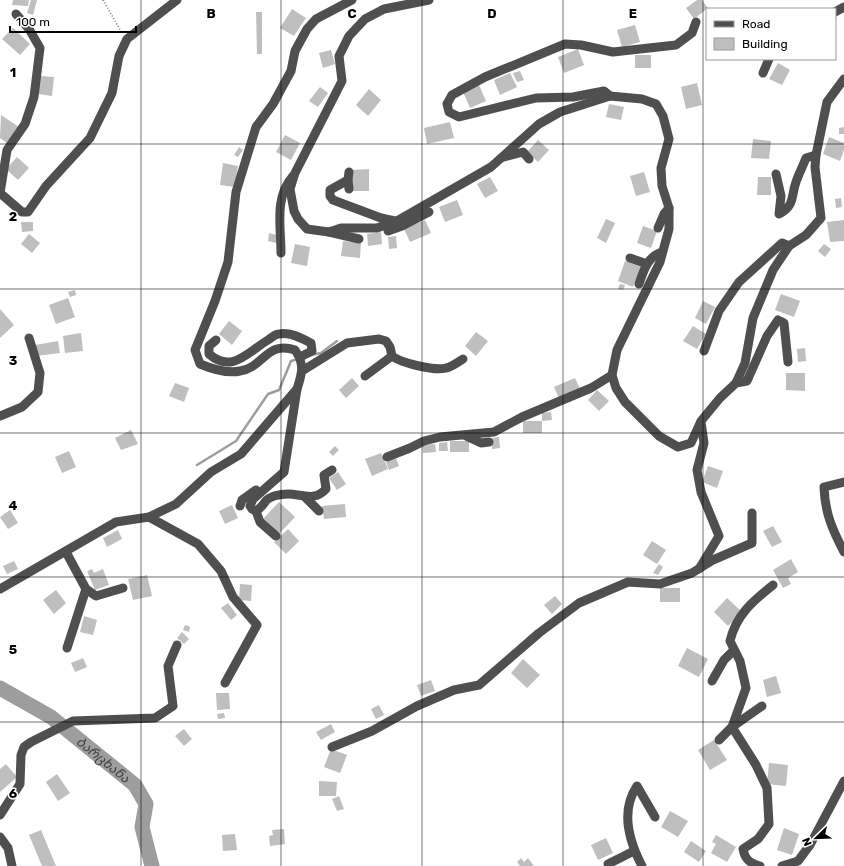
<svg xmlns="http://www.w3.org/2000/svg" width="844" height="866" font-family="Rubik,'Noto Sans Georgian',sans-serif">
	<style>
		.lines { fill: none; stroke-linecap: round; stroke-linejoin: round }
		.stream { stroke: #9d9d9d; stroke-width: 2.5 }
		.river { stroke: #9d9d9d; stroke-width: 15 }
		.building { fill: #bfbfbf }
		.path { stroke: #717171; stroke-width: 1.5; stroke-dasharray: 1 2; stroke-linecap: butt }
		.minor { stroke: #4f4f4f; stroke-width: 9 }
		.grid { fill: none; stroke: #000; stroke-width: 1; stroke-opacity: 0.55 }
		.labels { text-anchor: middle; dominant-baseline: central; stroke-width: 3; stroke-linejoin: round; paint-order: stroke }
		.water-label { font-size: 13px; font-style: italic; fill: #3e3e3e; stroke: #fff }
		.grid-label { font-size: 13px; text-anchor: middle; font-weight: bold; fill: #000; stroke: #fff; stroke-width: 3; stroke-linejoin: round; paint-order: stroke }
	</style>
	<rect width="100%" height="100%" fill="#fff"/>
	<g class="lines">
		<g class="stream">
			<polyline points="311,355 321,353 337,341"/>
			<polyline points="197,465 236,441 268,394 279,390 291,361 298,359"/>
		</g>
		<path class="river" id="s1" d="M0,688L51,717L135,785L146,804L142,827L152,866"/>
	</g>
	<g class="building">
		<polygon points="13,0 29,0 28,6 12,5"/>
		<polygon points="31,0 37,0 33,15 27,13"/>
		<polygon points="697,0 702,0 708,8 694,19 686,8"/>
		<polygon points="292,9 306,18 294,36 280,28"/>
		<polygon points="256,12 262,12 262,54 257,54"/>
		<polygon points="635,25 640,42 622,47 617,30"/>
		<polygon points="13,28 30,44 20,55 2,39"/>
		<polygon points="578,49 584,65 564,73 558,57"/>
		<polygon points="331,50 335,64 323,68 319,53"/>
		<rect x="635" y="55" width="16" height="13"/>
		<polygon points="778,63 790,70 782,85 769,79"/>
		<polygon points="520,71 524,80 517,82 513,73"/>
		<polygon points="510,73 517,87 500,95 494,80"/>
		<polygon points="40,76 54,77 52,96 38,94"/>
		<polygon points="697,83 702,105 686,109 681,87"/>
		<polygon points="479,85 486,101 470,108 463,92"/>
		<polygon points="320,87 328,93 318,107 309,101"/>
		<polygon points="369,89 381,100 368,116 356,105"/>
		<polygon points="609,104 624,107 621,120 606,117"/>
		<polygon points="1,115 19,127 8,144 0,138"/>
		<polygon points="450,122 454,138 427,144 424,128"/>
		<polygon points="844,127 844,134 839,134 839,128"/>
		<polygon points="285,135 300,143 291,160 276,152"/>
		<polygon points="829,137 844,143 844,150 840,161 823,154"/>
		<polygon points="753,139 771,141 769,159 751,158"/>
		<polygon points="538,140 549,150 538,162 527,152"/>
		<polygon points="239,147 243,150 238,157 234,155"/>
		<polygon points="17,157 29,168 18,180 6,169"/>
		<polygon points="223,163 238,166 235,187 220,185"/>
		<polygon points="369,169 369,191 353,191 352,170"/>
		<polygon points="644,172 650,192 636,196 630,176"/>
		<polygon points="490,177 498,191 485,198 477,184"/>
		<polygon points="758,177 771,177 771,195 757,195"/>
		<polygon points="841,198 842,207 836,208 835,199"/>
		<polygon points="457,200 463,215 445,222 439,207"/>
		<polygon points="606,219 615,223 606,243 597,238"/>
		<polygon points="425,220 431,233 410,242 404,229"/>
		<polygon points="844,220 844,241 830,242 827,222"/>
		<polygon points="21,222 33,222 33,231 22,232"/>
		<polygon points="643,226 657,231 651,248 637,243"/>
		<polygon points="381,232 382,244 368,246 367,234"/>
		<polygon points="269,233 277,235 276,243 268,241"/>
		<polygon points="29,234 40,243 32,253 21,244"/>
		<polygon points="396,236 397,248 389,249 388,237"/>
		<polygon points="343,241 361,243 360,258 341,256"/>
		<polygon points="295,244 310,247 307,266 291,263"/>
		<polygon points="824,244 831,249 825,257 818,251"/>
		<polygon points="625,261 641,267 633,287 618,281"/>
		<polygon points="620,284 625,285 623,290 618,289"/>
		<polygon points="75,290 76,295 70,297 68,292"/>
		<polygon points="781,294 800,301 794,317 775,310"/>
		<polygon points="68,298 75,317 56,324 49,305"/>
		<polygon points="703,301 715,307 706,324 695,318"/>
		<polygon points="0,309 14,325 0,338"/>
		<polygon points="229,321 242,331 232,345 219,334"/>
		<polygon points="693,326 706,334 697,349 683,341"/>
		<polygon points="476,332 488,341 476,356 465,346"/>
		<polygon points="81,333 83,351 65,353 63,336"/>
		<polygon points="58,341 60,353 36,356 35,345"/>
		<polygon points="805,348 806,361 798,362 797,349"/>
		<polygon points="786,373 805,373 805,391 786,390"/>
		<polygon points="352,378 359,386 346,398 339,390"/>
		<polygon points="575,378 580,389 559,398 554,387"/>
		<polygon points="175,383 189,388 184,402 169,396"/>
		<polygon points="597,390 609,401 599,411 588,400"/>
		<polygon points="551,412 552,420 542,421 542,413"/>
		<rect x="523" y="421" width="19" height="12"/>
		<polygon points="131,430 138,444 121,450 115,438"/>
		<polygon points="499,437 500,448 492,449 491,438"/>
		<rect x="450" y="441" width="19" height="11"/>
		<polygon points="447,442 448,451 439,451 439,443"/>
		<polygon points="435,444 436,452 423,453 422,445"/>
		<polygon points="335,446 339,450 333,456 329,452"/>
		<polygon points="69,451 76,467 62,473 55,457"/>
		<polygon points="381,453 388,469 372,476 365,459"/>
		<polygon points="396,458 399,466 389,470 386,462"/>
		<polygon points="708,466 723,471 717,488 702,482"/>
		<polygon points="338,472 346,484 337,490 329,478"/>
		<polygon points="279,502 295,517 278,535 262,520"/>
		<polygon points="345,504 346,517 324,519 322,506"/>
		<polygon points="232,505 238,518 225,524 219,511"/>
		<polygon points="10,510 18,523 8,529 0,517"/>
		<polygon points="773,526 782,542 772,547 763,531"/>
		<polygon points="288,529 299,541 286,554 274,542"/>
		<polygon points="118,530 122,539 107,547 103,538"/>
		<polygon points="652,541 666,550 657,564 643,555"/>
		<polygon points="791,559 798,572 788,578 791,584 783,588 773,570"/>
		<polygon points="14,561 18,569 7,574 3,566"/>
		<polygon points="659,564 663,567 658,575 653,573"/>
		<polygon points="92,569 94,573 103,569 109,585 95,590 87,571"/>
		<polygon points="147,575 152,596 133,600 128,579"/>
		<polygon points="240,584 252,585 251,601 239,600"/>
		<rect x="660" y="588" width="20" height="14"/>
		<polygon points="56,590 66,603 54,614 43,600"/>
		<polygon points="555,596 562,604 552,614 544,605"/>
		<polygon points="727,598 742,612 728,626 714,612"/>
		<polygon points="228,603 237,615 231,620 221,608"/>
		<polygon points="84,616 97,620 93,635 80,632"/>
		<polygon points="185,625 190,627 189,632 183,630"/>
		<polygon points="182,632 189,639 184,644 177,638"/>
		<polygon points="687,648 708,659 699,677 678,666"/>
		<polygon points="83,658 87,667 75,672 71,663"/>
		<polygon points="523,659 540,675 527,688 511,673"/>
		<polygon points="776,676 781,693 767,697 763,680"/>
		<polygon points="431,680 435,691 421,696 417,685"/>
		<polygon points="216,693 229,693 230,709 217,710"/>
		<polygon points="379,705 384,715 376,719 371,709"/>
		<polygon points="224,713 225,718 218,719 217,714"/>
		<polygon points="331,724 335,732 321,740 316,732"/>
		<polygon points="184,729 192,739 184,746 175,736"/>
		<polygon points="714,740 727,760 710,770 698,750"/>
		<polygon points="331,749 347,755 340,773 324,767"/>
		<polygon points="769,763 788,765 786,786 767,784"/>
		<polygon points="6,764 17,777 0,792 0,769"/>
		<polygon points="57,774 70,793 58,801 46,782"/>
		<polygon points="319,781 337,782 336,796 319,796"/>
		<polygon points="339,796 344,809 337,811 332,799"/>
		<polygon points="670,811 688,821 678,837 661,827"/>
		<polygon points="784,828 799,834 792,855 777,850"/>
		<polygon points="284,829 285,844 270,846 269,836 273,835 272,830"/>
		<polygon points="41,830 56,866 42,866 29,835"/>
		<polygon points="235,834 237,850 223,851 222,835"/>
		<polygon points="716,835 736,847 727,862 711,853 716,844 712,842"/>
		<polygon points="606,838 613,853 598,860 591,845"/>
		<polygon points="691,841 706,851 699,862 684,852"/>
		<polygon points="521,858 524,862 528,858 534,866 520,866 517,862"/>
	</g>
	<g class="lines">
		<polyline class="path" points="103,0 122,33"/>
		<g class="minor">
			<polyline points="429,0 384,9 365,19 349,36 339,56 342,81 295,173 290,189 294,211 298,219 307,229 329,232 341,228 377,228 397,221 491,167 539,124 560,112 610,96 642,99 656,104 663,116 669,139 661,168 662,186 669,208 669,229 660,262 617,350 612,375 616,388 625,402 659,436 678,447 691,443 701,421 720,398 736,383 745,363 753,318 773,270 789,246 806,235 821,218 815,167 816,155 827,102 844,79"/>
			<polyline points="835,12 844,7"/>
			<polyline points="763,73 769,59"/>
			<polyline points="610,96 604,91 573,97 536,98 459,117 449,112 447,104 452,95 485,77 565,44 581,45 613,52 676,45 692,33 696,22"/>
			<polyline points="504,157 523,152 529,159"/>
			<path d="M776,174L781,196L779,214C795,206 791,196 796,182C799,173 803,166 806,158L816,155"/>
			<polyline points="348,180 330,190 330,196 333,200 381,218 395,221"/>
			<polyline points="349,189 348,180 349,172"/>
			<polyline points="0,193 22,212 28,212 46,186 90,138 112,93 119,56 127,39 177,0"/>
			<polyline points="0,193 7,150 25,124 34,97 40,48 29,29 16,14"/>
			<polyline points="658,228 664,214 669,208"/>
			<polyline points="388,231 402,226 429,212"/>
			<polyline points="329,232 359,239"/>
			<path d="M281,253C281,227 274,197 293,176"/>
			<polyline points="630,258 647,264"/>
			<path d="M639,284C644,270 647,257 662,252"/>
			<path d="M216,340L209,346V354C232,374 248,352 268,340C271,338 275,334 279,334C291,332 301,338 311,343L312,351L300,357"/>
			<polyline points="704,351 719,311 739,282 782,243 789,246"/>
			<path d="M302,371L347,343L379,339L386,341L390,347L392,356C401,363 434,371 446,368C452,367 458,362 463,359"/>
			<polyline points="365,376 392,356"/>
			<polyline points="736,383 747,381 767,336 778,320 784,323 788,362"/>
			<path d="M297,389L284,472L253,499L250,506L252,509L256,511C261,508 262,506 265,502C269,496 280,494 288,494C302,494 314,502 326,489L324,475L332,470"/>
			<polyline points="0,416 22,407 38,392 40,373 29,338"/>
			<polyline points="466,436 481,443 489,442"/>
			<polyline points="387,457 410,448 424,441 440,437 494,432 522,417 591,388 612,375"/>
			<path d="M844,482L824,487C825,513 832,529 844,552"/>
			<polyline points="305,497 319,511"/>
			<polyline points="240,506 242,500 256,490"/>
			<polyline points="256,511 260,522 276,536"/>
			<polyline points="149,517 198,544 221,571 233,597 257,625 225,683"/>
			<polyline points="66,552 86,589 67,648"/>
			<polyline points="699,569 719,536 701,492 697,470 704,443 701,422"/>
			<path d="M0,589L116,522L149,517L176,504L211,472L241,454L297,389C302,374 305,364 295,350C267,340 263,368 240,371C227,374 212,369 200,364L195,350L215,301L228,262L236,192L256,127L273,104L291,71L295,51L307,29L316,19L352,0"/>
			<polyline points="86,589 96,596 123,588"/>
			<polyline points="712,681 724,660 734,650"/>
			<polyline points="719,740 732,727 762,706"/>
			<polyline points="332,747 372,731 417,706 454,690 479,685 539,633 579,603 628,582 660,584 692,573 713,560 752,543 752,513"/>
			<polyline points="0,815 20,784 21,755 24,747 31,742 73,721 155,718 173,706 168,666 177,645"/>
			<polyline points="0,837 8,848 12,866"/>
			<polyline points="608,864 634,851"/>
			<path d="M642,866C629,841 620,811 637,786L655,817"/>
			<path d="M760,866C750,863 745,860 743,849L758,839L769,824L767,788L756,765L732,727L746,688L740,661L730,641C736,615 753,601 773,585"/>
			<polyline points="782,866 798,861 810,845 844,781"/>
		</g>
	</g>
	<path class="grid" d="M141,0V866M281,0V866M422,0V866M563,0V866M703,0V866M0,144H844M0,289H844M0,433H844M0,577H844M0,722H844"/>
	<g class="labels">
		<g class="water-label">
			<text stroke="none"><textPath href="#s1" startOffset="126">ბარცხანა</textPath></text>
		</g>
	</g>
	<g class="grid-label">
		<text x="211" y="18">B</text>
		<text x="352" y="18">C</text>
		<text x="492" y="18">D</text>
		<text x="633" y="18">E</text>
		<text x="13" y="77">1</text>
		<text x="13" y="221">2</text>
		<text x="13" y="365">3</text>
		<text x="13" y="510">4</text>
		<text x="13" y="654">5</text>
		<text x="13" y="798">6</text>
	</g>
	<rect x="706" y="8" width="130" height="52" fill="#ffffff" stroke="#999999"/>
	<rect x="714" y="21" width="20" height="6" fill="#4f4f4f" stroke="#999999"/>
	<text x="742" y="28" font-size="12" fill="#000000">Road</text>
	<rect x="714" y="38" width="20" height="12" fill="#bfbfbf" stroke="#999999"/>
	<text x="742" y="48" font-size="12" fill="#000000">Building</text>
	<g transform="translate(816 838) rotate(247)" stroke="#ffffff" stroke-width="3" paint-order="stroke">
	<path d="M0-3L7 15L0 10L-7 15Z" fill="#000000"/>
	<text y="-6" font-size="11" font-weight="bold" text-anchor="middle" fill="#000000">N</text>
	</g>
	<path d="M10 26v6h126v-6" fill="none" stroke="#000000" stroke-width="2"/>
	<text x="16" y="26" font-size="12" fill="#000000" stroke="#ffffff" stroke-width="3" paint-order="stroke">100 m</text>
</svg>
